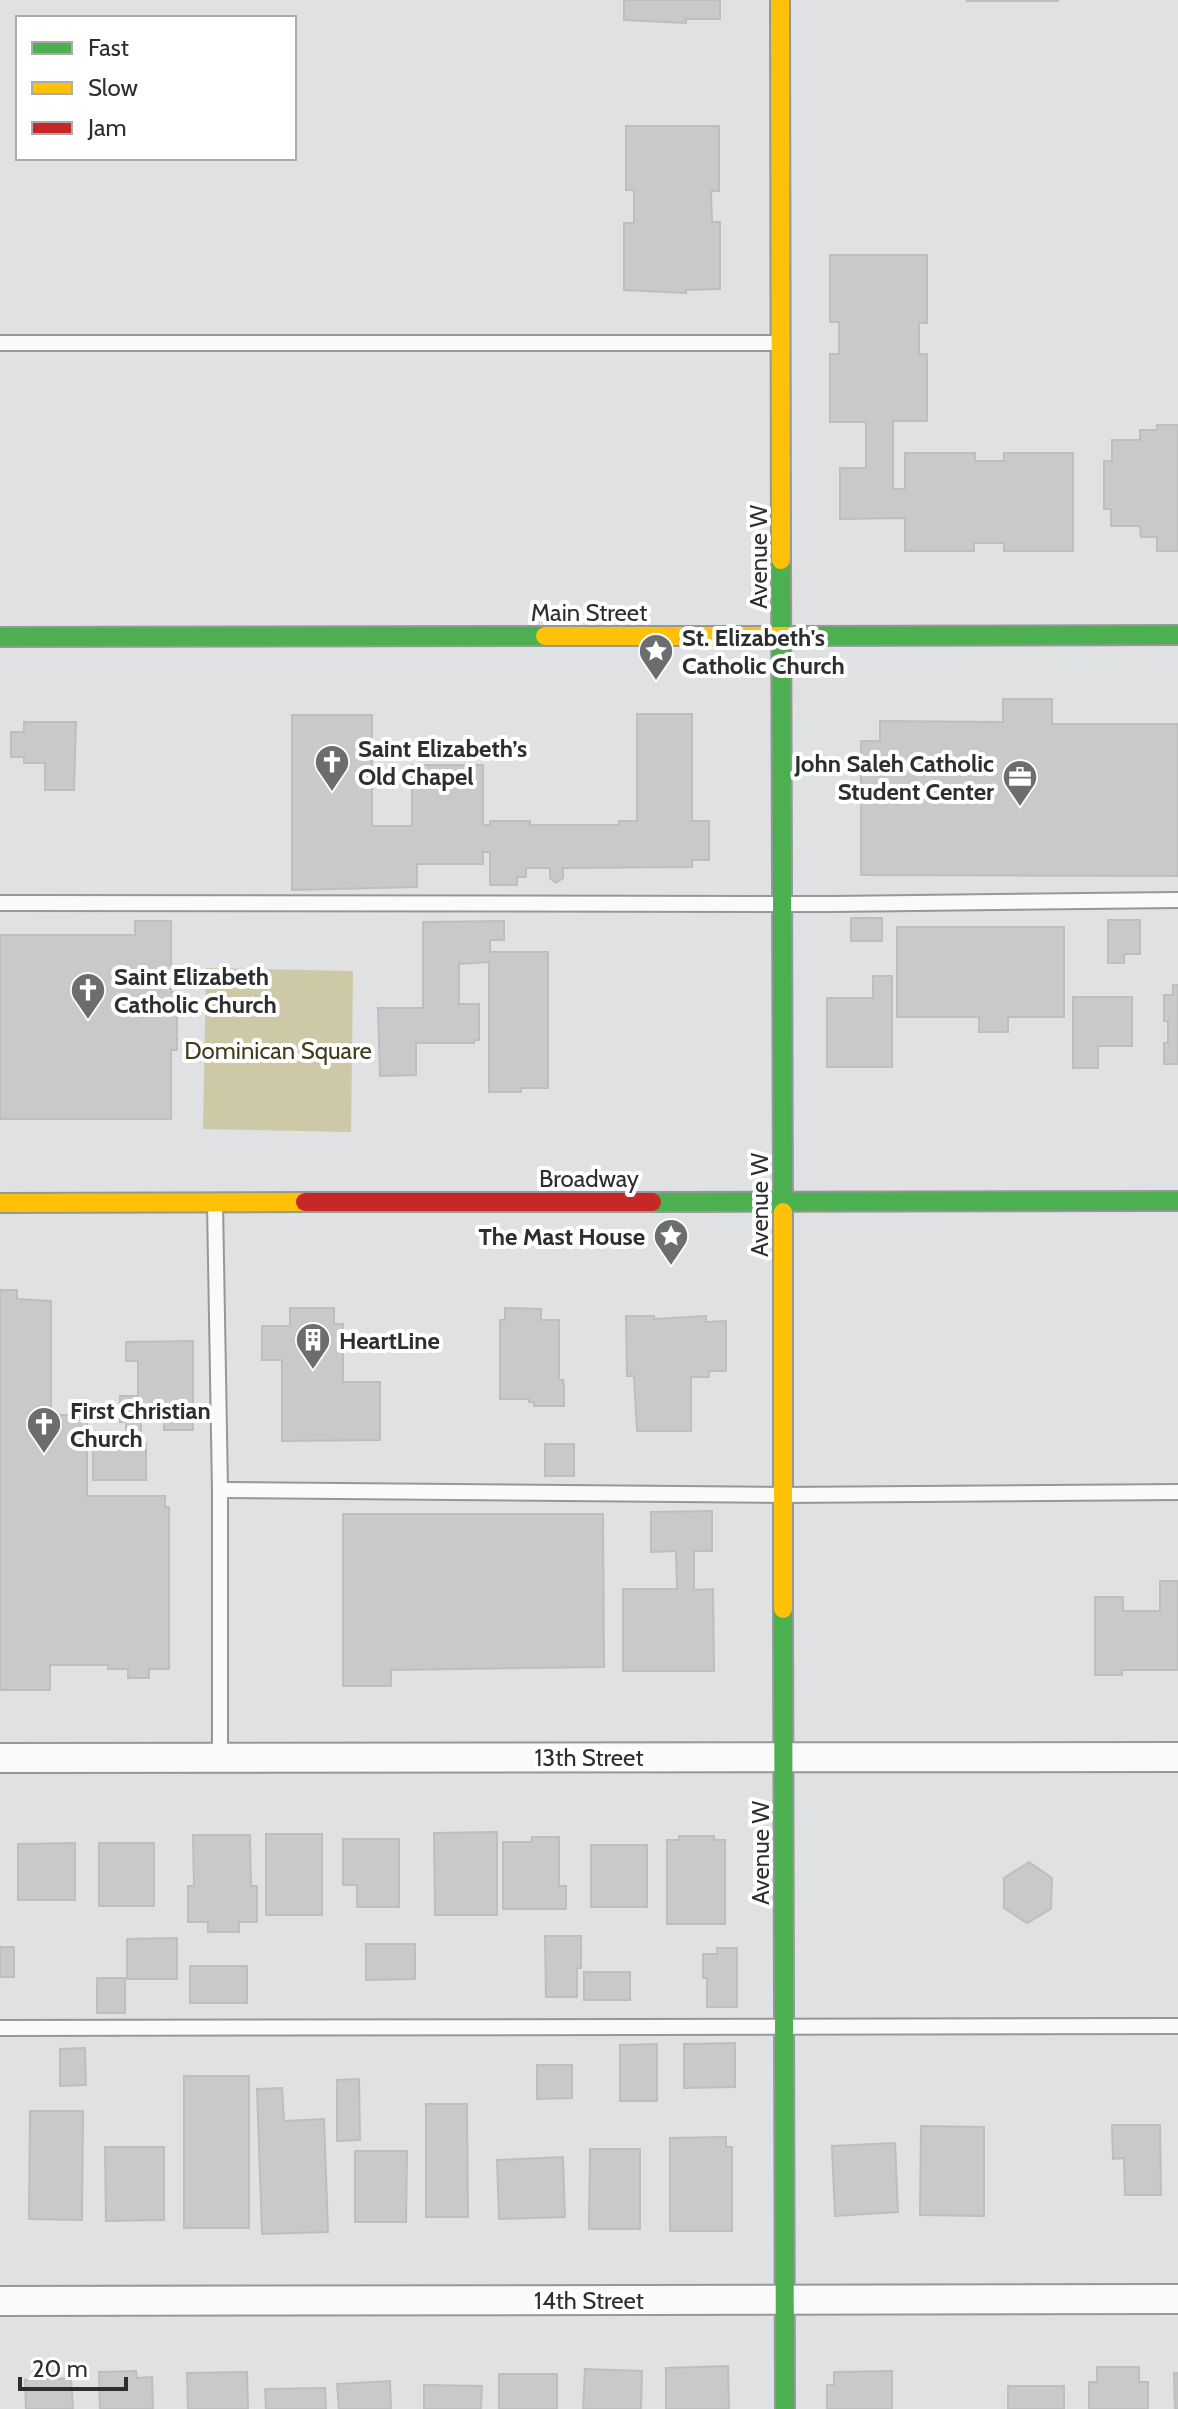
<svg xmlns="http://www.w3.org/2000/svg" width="1178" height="2409" font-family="Cabin,sans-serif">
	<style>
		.green { fill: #cdc8a6 }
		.building { fill: #c7c9cb; stroke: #bcbebf; stroke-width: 2 }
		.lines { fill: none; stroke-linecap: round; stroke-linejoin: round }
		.lane-casing { stroke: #959799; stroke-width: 18 }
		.street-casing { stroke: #959799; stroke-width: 32 }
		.fast-casing { stroke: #959799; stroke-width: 22 }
		.slow-casing { stroke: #959799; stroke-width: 22 }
		.jam-casing { stroke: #959799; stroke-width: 22 }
		.lane { stroke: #fafafb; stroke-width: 14 }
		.street { stroke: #fafafb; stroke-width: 28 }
		.fast { stroke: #4caf50; stroke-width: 18 }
		.slow { stroke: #ffc107; stroke-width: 18 }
		.jam { stroke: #c62828; stroke-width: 18 }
		.labels { text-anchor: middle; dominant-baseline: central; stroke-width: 8; stroke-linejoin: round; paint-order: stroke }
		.street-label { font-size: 24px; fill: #2c2e2f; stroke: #fff }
		.poi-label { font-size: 24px; font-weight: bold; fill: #2c2e2f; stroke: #fff; text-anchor: start }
		.park-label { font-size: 24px; fill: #413c1a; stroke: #fff }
	</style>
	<rect width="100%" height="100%" fill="#dfe1e3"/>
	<polygon class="green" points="206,968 353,971 351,1132 203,1129"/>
	<g class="building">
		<polygon points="624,0 720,0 720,19 686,19 686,23 624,20"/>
		<rect x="967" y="0" width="91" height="1"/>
		<polygon points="626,126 719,126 719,191 711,191 712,222 720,222 720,289 686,290 686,293 624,290 624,223 634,223 634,190 626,190"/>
		<polygon points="830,255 927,255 927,323 919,323 919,354 927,354 927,421 893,421 893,489 905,489 905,453 975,453 975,461 1004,461 1004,453 1073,453 1073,551 1004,551 1004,543 974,543 974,551 905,551 905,518 840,519 840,468 866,468 866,422 830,422 830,354 839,354 839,322 830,322"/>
		<polygon points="1157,425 1178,425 1178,551 1157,551 1157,537 1141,537 1140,526 1111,526 1111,509 1104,509 1104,461 1112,461 1112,440 1140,440 1140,430 1157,430"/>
		<polygon points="1003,699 1052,699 1052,724 1178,724 1178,876 861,875 861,741 880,741 880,721 1003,722"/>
		<polygon points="637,714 692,714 692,821 709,821 709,860 692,860 692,867 563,868 563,878 556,883 550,878 550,868 526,868 526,877 517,877 517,885 490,885 490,852 483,852 483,864 417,864 417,887 292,890 292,715 372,715 372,826 412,826 412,765 483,765 483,825 490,825 490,821 530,821 530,825 619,825 619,821 637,821"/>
		<polygon points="24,722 76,722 74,790 45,790 45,763 24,763 24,757 11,757 11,732 24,732"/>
		<rect x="851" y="918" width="31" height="23"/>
		<polygon points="1108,920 1140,920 1140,954 1124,954 1124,963 1108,963"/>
		<polygon points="135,921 171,921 171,992 177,992 177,1050 171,1050 171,1119 0,1119 0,935 135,935"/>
		<polygon points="504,921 504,940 490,940 490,952 548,952 548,1088 521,1088 521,1092 489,1092 489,962 459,964 459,1004 479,1004 479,1040 474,1040 474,1043 416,1043 416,1075 380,1076 378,1008 423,1008 423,922"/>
		<polygon points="897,927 1064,927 1064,1017 1008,1017 1008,1032 979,1032 979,1017 897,1017"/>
		<polygon points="873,976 892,976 892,1067 827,1067 827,998 873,998"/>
		<polygon points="1173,985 1178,985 1178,1064 1164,1064 1164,1043 1168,1043 1168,1021 1164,1021 1164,995 1173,995"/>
		<polygon points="1073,997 1132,997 1132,1046 1098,1046 1098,1068 1073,1068"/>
		<polygon points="0,1290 17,1290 17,1299 51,1301 51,1415 87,1415 87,1496 165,1496 165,1507 169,1507 169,1669 149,1669 149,1678 128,1678 128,1669 108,1669 108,1665 50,1665 50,1690 0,1690"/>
		<polygon points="290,1308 334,1308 334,1324 343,1324 343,1382 380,1382 380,1440 282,1441 282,1360 262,1360 262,1326 290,1326"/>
		<polygon points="505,1308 541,1309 541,1320 559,1320 559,1380 563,1380 564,1385 564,1406 534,1406 534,1402 529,1402 529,1399 500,1399 500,1320 505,1320"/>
		<polygon points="626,1316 654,1316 654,1319 706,1316 706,1322 726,1321 726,1371 709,1371 709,1377 691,1377 691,1431 637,1431 634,1376 627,1376"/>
		<polygon points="193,1341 193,1430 164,1430 164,1422 141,1422 141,1443 146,1443 146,1480 93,1480 93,1443 126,1443 126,1422 120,1422 120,1396 138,1396 138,1361 126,1361 126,1342"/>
		<rect x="545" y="1444" width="29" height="32"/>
		<polygon points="712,1511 712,1551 694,1551 694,1590 713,1589 714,1671 623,1671 623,1589 677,1589 676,1551 651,1552 651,1512"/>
		<polygon points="343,1514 603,1514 604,1667 391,1670 391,1686 343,1686"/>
		<polygon points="1160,1581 1178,1581 1178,1670 1122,1670 1122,1675 1095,1675 1095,1597 1123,1597 1123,1611 1160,1611"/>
		<polygon points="497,1832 497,1915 435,1915 434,1833"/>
		<rect x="266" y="1834" width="56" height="81"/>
		<polygon points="193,1835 250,1835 251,1886 257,1886 257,1922 239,1922 239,1932 208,1932 208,1922 188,1922 188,1886 194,1886"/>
		<polygon points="679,1836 714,1836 714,1840 725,1840 725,1924 667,1924 667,1840 679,1840"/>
		<polygon points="532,1837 559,1837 559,1886 566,1886 566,1909 503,1909 503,1842 532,1842"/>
		<polygon points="343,1839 399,1839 399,1907 357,1907 357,1885 343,1885"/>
		<polygon points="75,1843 75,1900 18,1900 18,1844"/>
		<rect x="99" y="1843" width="55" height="63"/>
		<rect x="591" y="1845" width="56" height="62"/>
		<polygon points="1029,1862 1052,1878 1051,1909 1027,1923 1004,1908 1004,1878"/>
		<polygon points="545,1936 581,1936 581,1968 577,1968 577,1997 546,1997"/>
		<polygon points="177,1938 177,1979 127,1979 127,1939"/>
		<polygon points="366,1944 415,1944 415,1979 366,1980"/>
		<rect x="0" y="1947" width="14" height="30"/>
		<polygon points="717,1948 737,1948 737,2007 707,2007 707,1978 703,1978 703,1954 717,1954"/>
		<rect x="190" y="1966" width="57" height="37"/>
		<rect x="584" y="1972" width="46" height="28"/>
		<rect x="97" y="1978" width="28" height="35"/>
		<polygon points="735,2043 735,2087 684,2088 684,2044"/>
		<polygon points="657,2044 657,2101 620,2101 620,2045"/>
		<polygon points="85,2048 86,2085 60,2086 60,2049"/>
		<polygon points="537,2065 572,2065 572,2098 537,2099"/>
		<rect x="184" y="2076" width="65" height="152"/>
		<polygon points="359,2079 360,2140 337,2141 337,2080"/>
		<polygon points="282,2088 284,2121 324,2119 328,2232 262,2234 257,2089"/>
		<polygon points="426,2104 467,2104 468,2217 426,2217"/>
		<polygon points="30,2111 83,2111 82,2220 29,2219"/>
		<polygon points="1112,2125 1160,2125 1161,2195 1125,2195 1124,2158 1113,2159"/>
		<polygon points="921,2126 984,2127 984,2216 920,2215"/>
		<polygon points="726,2137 726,2147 732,2147 732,2231 670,2231 670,2138"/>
		<polygon points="895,2143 898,2212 835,2216 832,2146"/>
		<polygon points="105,2147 164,2147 164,2220 106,2221"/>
		<polygon points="590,2149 640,2149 640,2229 589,2229"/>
		<polygon points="355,2151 407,2151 406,2222 355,2222"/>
		<polygon points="563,2157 565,2217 499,2219 497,2160"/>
		<polygon points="728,2366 729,2409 666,2409 666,2368"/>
		<polygon points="1097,2367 1139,2367 1139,2382 1148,2382 1148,2409 1089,2409 1089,2382 1097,2382"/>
		<polygon points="585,2369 642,2371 641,2409 583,2409"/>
		<polygon points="136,2371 137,2378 152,2377 153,2409 100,2409 99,2372"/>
		<polygon points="892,2371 892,2409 827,2409 827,2385 834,2385 834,2372"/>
		<polygon points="247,2372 248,2409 188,2409 187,2373"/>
		<polygon points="1174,2373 1178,2373 1178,2409 1175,2409"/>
		<rect x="499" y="2374" width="58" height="35"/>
		<polygon points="71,2378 73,2409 26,2409 25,2380"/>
		<polygon points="390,2381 391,2409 339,2409 337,2384"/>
		<polygon points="424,2385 482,2386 481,2409 424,2409"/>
		<rect x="1008" y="2386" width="56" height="23"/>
		<polygon points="325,2388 326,2409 266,2409 265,2389"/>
	</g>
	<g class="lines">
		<defs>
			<g id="lane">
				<polyline points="0,343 780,343"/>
				<polyline points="0,903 832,904 1178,900"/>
				<polyline points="215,1203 220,1490 220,1758"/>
				<polyline points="220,1490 783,1495 1178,1492"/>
				<polyline points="0,2028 1178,2026"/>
			</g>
			<g id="street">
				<polyline points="0,1758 1178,1757"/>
				<polyline points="0,2301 1178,2299"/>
			</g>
			<g id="fast">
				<polyline points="781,560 783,1212"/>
				<polyline points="793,636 1178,635"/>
				<polyline points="0,637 545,636"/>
				<polyline points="652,1202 1178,1201"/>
				<polyline points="783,1609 785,2409"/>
			</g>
			<g id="slow">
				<polyline points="780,0 781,560"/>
				<polyline points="545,636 793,636"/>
				<polyline points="0,1203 305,1202"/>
				<polyline points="783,1212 783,1609"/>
			</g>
			<polyline id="jam" points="305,1202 652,1202"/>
		</defs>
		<use href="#lane" class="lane-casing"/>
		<use href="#street" class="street-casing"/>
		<use href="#fast" class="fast-casing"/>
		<use href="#slow" class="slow-casing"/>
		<use href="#jam" class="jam-casing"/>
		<use href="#lane" class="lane"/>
		<use href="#street" class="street"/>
		<use href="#fast" class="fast"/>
		<use href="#slow" class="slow"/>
		<use href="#jam" class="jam"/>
	</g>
	<defs>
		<symbol id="sight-pin" viewBox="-11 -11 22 30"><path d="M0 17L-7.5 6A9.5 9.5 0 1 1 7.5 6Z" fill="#6b6d6e" stroke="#fff"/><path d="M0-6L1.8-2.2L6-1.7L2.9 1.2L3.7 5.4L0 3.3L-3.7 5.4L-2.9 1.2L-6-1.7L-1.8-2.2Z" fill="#fff"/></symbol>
		<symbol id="church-pin" viewBox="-11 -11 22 30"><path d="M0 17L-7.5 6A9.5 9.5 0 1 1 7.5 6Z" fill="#6b6d6e" stroke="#fff"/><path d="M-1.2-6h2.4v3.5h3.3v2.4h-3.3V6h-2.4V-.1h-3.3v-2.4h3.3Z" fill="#fff"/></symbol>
		<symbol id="office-pin" viewBox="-11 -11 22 30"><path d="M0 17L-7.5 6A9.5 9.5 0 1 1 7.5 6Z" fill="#6b6d6e" stroke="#fff"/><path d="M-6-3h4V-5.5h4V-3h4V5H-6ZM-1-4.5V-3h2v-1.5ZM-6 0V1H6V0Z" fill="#fff"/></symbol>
		<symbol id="building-pin" viewBox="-11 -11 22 30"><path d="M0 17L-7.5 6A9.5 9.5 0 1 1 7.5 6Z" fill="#6b6d6e" stroke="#fff"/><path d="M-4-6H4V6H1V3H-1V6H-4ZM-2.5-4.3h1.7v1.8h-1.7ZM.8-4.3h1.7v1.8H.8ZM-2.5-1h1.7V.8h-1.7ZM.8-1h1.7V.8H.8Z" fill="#fff"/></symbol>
	</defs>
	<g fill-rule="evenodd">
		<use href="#sight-pin" x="636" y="631" width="40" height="54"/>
		<use href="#church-pin" x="312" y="742" width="40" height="54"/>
		<use href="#office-pin" x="1000" y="757" width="40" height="54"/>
		<use href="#church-pin" x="68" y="970" width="40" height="54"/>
		<use href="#sight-pin" x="651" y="1216" width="40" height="54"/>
		<use href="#building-pin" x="293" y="1320" width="40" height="54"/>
		<use href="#church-pin" x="24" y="1404" width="40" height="54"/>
	</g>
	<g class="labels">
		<g class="street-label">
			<text transform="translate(758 557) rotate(-90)">Avenue W</text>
			<text x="589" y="612">Main Street</text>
			<text x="589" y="1178">Broadway</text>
			<text transform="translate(759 1205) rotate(-90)">Avenue W</text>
			<text x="589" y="1757">13th Street</text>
			<text transform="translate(760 1853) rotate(-90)">Avenue W</text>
			<text x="589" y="2300">14th Street</text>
		</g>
		<g class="poi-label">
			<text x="682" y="637">St. Elizabeth's<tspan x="682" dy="28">Catholic Church</tspan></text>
			<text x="358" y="748">Saint Elizabeth’s<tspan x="358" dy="28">Old Chapel</tspan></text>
			<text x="994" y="763" text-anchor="end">John Saleh Catholic<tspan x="994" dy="28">Student Center</tspan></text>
			<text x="114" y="976">Saint Elizabeth<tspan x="114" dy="28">Catholic Church</tspan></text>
			<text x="645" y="1236" text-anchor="end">The Mast House</text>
			<text x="339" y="1340">HeartLine</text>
			<text x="70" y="1410">First Christian<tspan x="70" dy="28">Church</tspan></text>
		</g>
		<g class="park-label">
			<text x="278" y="1050">Dominican Square</text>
		</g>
	</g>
	<rect x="16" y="16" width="280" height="144" fill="#ffffff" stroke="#ababac" stroke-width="2"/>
	<rect x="32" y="42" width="40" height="12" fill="#4caf50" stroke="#ababac" stroke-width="2"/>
	<text x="88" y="56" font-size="24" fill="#2c2e2f">Fast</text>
	<rect x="32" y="82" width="40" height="12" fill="#ffc107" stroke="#ababac" stroke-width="2"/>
	<text x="88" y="96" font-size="24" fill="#2c2e2f">Slow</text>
	<rect x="32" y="122" width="40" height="12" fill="#c62828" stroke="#ababac" stroke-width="2"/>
	<text x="88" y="136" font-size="24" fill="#2c2e2f">Jam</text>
	<path d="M20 2377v12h106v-12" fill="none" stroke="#2c2e2f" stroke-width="4"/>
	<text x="32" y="2377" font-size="24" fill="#2c2e2f" stroke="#ffffff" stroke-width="6" paint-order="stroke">20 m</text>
</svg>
